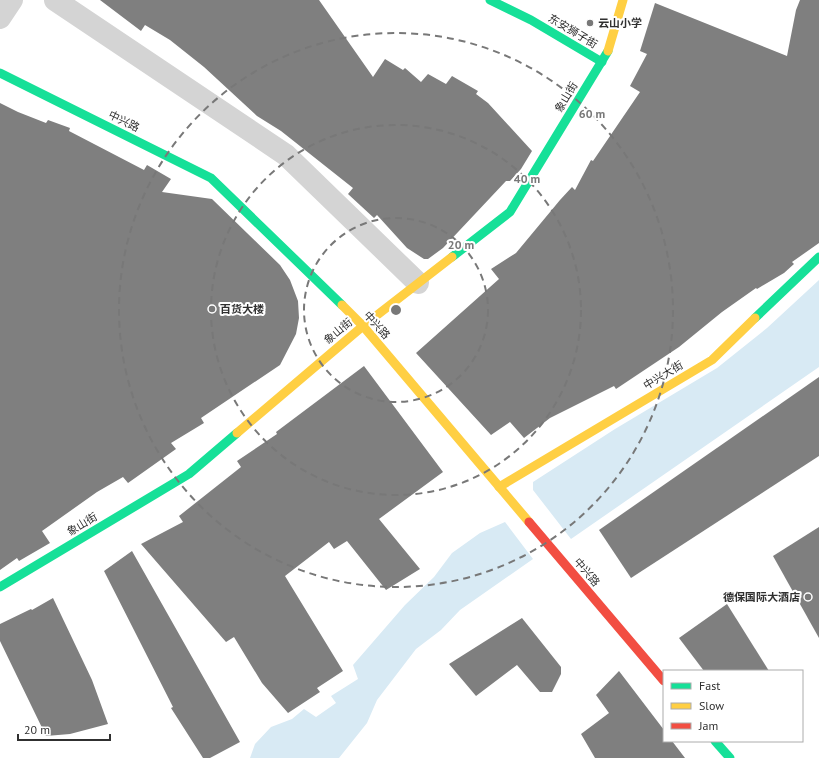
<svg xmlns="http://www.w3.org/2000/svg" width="819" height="758" font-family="'PT Sans','Noto Sans SC',sans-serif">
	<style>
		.water { fill: #d8eaf4 }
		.building { fill: #7f7f7f }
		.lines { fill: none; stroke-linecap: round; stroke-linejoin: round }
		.street { stroke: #d4d4d4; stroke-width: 22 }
		.fast { stroke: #16e098; stroke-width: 9 }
		.slow { stroke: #ffcf43; stroke-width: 9 }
		.jam { stroke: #f24e42; stroke-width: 9 }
		.ring { fill: none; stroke: #787878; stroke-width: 2; stroke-dasharray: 7 5 }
		.poi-dot { fill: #787878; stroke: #fff; stroke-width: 1.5 }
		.labels { text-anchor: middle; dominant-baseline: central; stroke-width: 4; stroke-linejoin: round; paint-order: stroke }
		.poi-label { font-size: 11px; font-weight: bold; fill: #303030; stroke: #fff; text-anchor: start }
		.street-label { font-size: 11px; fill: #303030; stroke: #fff }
		.centre { fill: #787878; stroke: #fff; stroke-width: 2 }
		.ring-label { font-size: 12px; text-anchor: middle; font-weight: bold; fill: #787878; stroke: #fff; stroke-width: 4; stroke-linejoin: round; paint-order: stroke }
	</style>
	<rect width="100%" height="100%" fill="#fff"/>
	<g class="water">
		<polygon points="819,280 819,367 571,539 533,490 533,482 615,429 717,368 767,328"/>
		<polygon points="505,522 533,559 460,610 441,630 416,649 377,700 367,723 339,758 250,758 255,744 271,727 292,719 304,709 316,717 336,703 331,696 358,679 353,665 405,605 434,577 452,553 480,533"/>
	</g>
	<g class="building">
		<polygon points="100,0 319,0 373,77 385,59 403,70 405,68 421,82 428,74 446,84 452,76 478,91 476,94 488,103 532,151 521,169 510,181 506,181 443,248 428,259 424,259 407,248 377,215 374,218 348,194 353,188 281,131 257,116 204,67 170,40 145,25 141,31"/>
		<polygon points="800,0 819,0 819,243 792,262 794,264 784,273 757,289 756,288 722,312 679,347 616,389 614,386 550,418 524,438 510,422 491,435 416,353 499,279 491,269 516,253 560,200 572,187 575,190 591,160 593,161 640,92 630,86 647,54 640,51 655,3 787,56 796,10"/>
		<polygon points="0,103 18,112 46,123 48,120 70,128 69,131 144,170 147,165 171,179 162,192 212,199 280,265 290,280 298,301 299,318 296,334 280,365 201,418 204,423 171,443 176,449 128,483 123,477 97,492 42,531 50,543 19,561 17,558 0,570"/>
		<polygon points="364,366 443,472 379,519 420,569 386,590 347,541 334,549 329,542 285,576 343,671 317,688 320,692 288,713 262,683 234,637 226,642 141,544 183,522 179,516 241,467 237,461 277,434 276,432"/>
		<polygon points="819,377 819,456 631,578 599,530"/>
		<polygon points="819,527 819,638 773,556"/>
		<polygon points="132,551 240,742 210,758 203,758 171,708 173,707 104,571"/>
		<polygon points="53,598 92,680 108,724 70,734 46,736 0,641 0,624 31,609 32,610"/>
		<polygon points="727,604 769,671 704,671 679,638"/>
		<polygon points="522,618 561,667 561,674 552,692 540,692 517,665 476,696 449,664"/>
		<polygon points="619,671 664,730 664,741 672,741 685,758 595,758 581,734 609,713 596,695"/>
	</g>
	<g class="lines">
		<g class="street">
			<polyline points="55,0 286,155 418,283"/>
			<polyline points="0,18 12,0"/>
		</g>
		<g class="fast">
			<polyline points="490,0 531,20 602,62"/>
			<polyline points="0,73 211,178 342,305"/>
			<polyline points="452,257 510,212 608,51"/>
			<polyline points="755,318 819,257"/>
			<polyline points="0,587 189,474 237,433"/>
			<polyline points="715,741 730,758"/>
		</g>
		<g class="slow">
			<polyline points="608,51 623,0"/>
			<polyline points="342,305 363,326 529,522"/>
			<polyline points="237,433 363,326 452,257"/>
			<polyline points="499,487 712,360 755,318"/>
		</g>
		<polyline class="jam" points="529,522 664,681"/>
	</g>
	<g class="ring">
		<circle cx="396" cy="310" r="92"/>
		<circle cx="396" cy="310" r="185"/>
		<circle cx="396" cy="310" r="277"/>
	</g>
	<g class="poi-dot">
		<circle cx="590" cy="23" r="4"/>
		<circle cx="212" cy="309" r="4"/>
		<circle cx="808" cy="597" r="4"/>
	</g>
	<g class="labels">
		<g class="poi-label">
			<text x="598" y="23">云山小学</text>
			<text x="220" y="309">百货大楼</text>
			<text x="800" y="597" text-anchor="end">德保国际大酒店</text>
		</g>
		<g class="street-label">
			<text transform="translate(573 31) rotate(31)">东安狮子街</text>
			<text transform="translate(566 97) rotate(-59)">象山街</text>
			<text transform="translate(124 121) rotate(26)">中兴路</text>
			<text transform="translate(377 325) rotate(48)">中兴路</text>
			<text transform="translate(338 331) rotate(-40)">象山街</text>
			<text transform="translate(663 375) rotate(-31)">中兴大街</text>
			<text transform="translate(82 524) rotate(-31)">象山街</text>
			<text transform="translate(587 572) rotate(50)">中兴路</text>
		</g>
	</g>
	<circle cx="396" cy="310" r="6" class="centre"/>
	<g class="ring-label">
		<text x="592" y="118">60 m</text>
		<text x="527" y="183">40 m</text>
		<text x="461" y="249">20 m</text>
	</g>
	<rect x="663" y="670" width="140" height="72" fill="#ffffff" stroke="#acacac"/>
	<rect x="671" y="683" width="20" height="6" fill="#16e098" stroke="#acacac"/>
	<text x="699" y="690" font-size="12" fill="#303030">Fast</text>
	<rect x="671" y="703" width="20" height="6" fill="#ffcf43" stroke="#acacac"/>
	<text x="699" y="710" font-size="12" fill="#303030">Slow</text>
	<rect x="671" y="723" width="20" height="6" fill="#f24e42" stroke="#acacac"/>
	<text x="699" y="730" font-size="12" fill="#303030">Jam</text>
	<path d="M18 734v6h92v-6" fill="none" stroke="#303030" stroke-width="2"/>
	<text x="24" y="734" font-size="12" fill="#303030" stroke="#ffffff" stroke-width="3" paint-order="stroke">20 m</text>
</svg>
